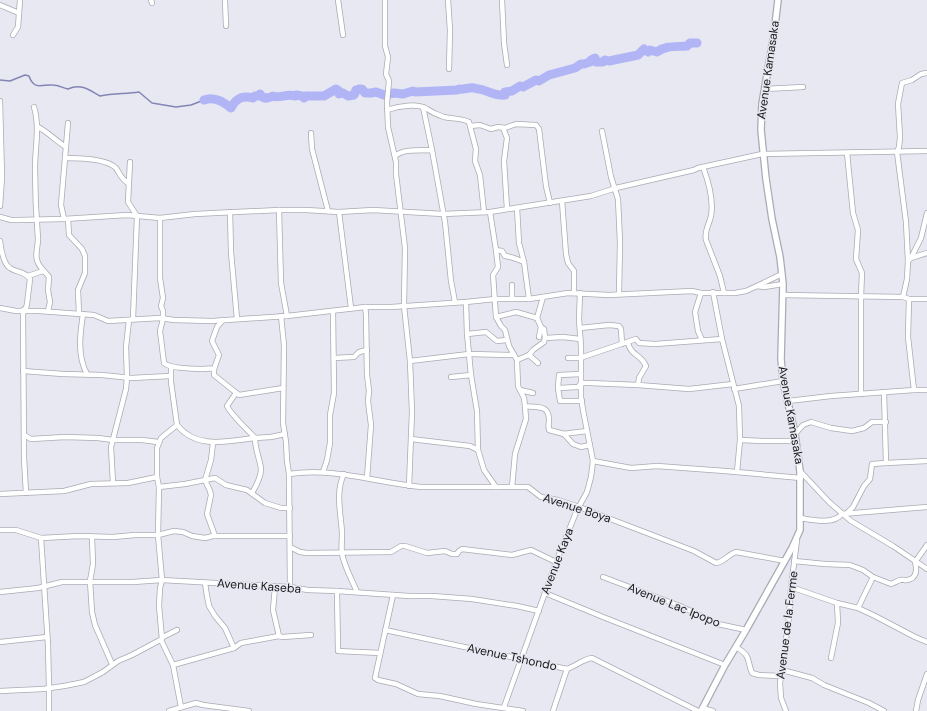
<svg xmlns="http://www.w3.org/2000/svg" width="927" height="711" font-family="'DM Sans',sans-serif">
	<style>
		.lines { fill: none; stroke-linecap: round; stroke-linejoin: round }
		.stream { stroke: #8386b4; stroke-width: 1.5 }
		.river { stroke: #b1b5f5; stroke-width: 9 }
		.minor-casing { stroke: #a9aab3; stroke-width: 6 }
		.tertiary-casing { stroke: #a9aab3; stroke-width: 8 }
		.minor { stroke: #fff; stroke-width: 4.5 }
		.tertiary { stroke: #fff; stroke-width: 5.5 }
		.labels { text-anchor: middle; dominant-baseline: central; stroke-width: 3; stroke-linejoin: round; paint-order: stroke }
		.street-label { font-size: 12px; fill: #18191c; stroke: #e7e8f1 }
	</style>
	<rect width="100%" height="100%" fill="#e7e8f1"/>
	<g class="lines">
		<path class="stream" d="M0,80L10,81L25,75L29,76C34,91 43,84 53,85C58,85 63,88 68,89C81,83 89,90 100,96C113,93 126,94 139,92L152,103L176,107L191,105L204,100"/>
		<path class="river" d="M204,100C214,96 224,102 231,108C236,98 243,95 253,98L255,96H259L260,94C263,100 269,98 273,96C279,99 287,93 295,96L296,95L302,96L304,98L306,96H324L336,89L339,91V94L343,93L348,96L354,95L356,90H358L359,89H362L365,93H371L376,92L384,95L394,93L403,94L413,91L415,92L457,90L459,89C464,90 469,87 474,88C476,89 481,89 483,90C493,93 494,96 505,95V92L512,91L520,86L523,87L536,80L539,81L549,75L575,68L581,64H584L590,62L591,60L595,58L596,62H603L605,60L609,61L638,55L644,49L648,52L650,50L657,52C666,45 677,47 687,46L690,43H697"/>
		<defs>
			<g id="minor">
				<polyline points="151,0 152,3"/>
				<polyline points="225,0 226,26"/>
				<polyline points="338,0 343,35"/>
				<polyline points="385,0 385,46 388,57 386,74 389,81 387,102 388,127 396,162 396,174 405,248 404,306 410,361 412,412 409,486"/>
				<polyline points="448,0 450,30 449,69"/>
				<polyline points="502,0 504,43 507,65"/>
				<polyline points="0,5 19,13"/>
				<polyline points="13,35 18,27 20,0"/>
				<polyline points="765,89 803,87"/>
				<polyline points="0,101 2,177 0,206"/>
				<path d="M34,107C40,127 35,148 35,168C35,192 36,215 38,239C38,246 35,254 37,260C39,268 45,271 49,277L48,290L50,302L48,311"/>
				<polyline points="423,107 432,150 445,222 451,281 455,302"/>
				<path d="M387,110C399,106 417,103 427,109C433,113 438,115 444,117C453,119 461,118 469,122L470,126L480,125L491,129L498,127L505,128L516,124L536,125L539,129L546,186L550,203"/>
				<polyline points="470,126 476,149 475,161 480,175 484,212"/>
				<path d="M38,127C48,132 56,141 66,147"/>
				<polyline points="503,128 507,138 504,161 507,209"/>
				<polyline points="602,131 611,177 618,199 620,242 619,294"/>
				<polyline points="311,133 312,149 328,211"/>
				<polyline points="847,153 853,213 858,230 856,259 862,273 861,296 861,394"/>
				<path d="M395,156C405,148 420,151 432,150"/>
				<path d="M65,158C78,158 107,159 116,168C120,174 121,179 128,183"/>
				<polyline points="130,162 128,202 137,216 133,319"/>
				<path d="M703,167C709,183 714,200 711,216C709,225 704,231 706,240L720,276L724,293"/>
				<polyline points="562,201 566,254 568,263 574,271 574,293"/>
				<polyline points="517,208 519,243 524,262"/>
				<polyline points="279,210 281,283 287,316"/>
				<polyline points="230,212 231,252 237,319"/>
				<polyline points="339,212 351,308"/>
				<path d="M490,212L496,250L502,251L505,256C514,257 516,259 524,262L529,299"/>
				<polyline points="0,217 11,220 19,220 64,219 127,215 160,218 195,214 279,210 306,210 339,212 373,210 443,214 490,212 591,196 616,188 694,170 698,168 762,154 927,151"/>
				<path d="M160,218V278L163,298L161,306L163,311V319L160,331L164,363C168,368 193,369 201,369C206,369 209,368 214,369"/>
				<polyline points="64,219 61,205 68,123"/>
				<polyline points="68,219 69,235 82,249 85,256 85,273 78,290 79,314"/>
				<path d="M0,241C1,249 3,264 10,268C17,273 25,271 30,279L27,304L26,308L23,310L24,458L26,493"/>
				<path d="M496,250L498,267L493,275L496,317L501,326L505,330L509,346L517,360L518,386L524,398L525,406C537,408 549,404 549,420C549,424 548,426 549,430L564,434L573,444L581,447L590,445"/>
				<polyline points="911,258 927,253"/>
				<polyline points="908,261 911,258 921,238 927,213"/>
				<polyline points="28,276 43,271"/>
				<polyline points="512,285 512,299"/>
				<polyline points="757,286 782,274"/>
				<polyline points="713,292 722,339 739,406 740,440 737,472"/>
				<polyline points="701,293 695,312 698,331 702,340"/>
				<polyline points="783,295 903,297 909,299 927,299"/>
				<polyline points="903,297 907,279 908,261 906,222 897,152 899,147 900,137 898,104 902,83 912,80 921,74 927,73"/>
				<polyline points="909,299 908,337 914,390"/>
				<polyline points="466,302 467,334"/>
				<polyline points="365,307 366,314 367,375 369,391 368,401 371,425 367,478"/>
				<polyline points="0,308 16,311 39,311 94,315 108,321 160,318 174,320 212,321 287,316 365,307 391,307 466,302 495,299 529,299 568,293 609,295 692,291 701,293 735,293 746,291 757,286 764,287 783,284"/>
				<path d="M83,314C80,334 77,356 87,374"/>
				<polyline points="281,316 284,345 283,423 286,442 287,461 289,474 290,587"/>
				<polyline points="496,317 516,312 537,318"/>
				<polyline points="223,320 217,327 212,341 219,355 214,369 214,375 239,395 283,388"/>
				<polyline points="541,327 537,318 543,297"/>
				<polyline points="580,328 609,325 619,326 621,329 622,344"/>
				<polyline points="539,337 541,327 544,329 545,338"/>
				<polyline points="507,340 497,341 486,332 467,334 469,354 514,355"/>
				<path d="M628,343C631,356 641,354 646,366L639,378L638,385L689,389L733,384"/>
				<polyline points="529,355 533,350 544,342 545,338 563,337 580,339"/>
				<polyline points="334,358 354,357 359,352 367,350"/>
				<polyline points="568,358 580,358 636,339 639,343 655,344 722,339"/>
				<polyline points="517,360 529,355 538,363"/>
				<polyline points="410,361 469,354 471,375"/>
				<polyline points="23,371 63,374 102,375 131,378 170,376"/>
				<polyline points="451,377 471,375 477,411 478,450 484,470 496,487"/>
				<polyline points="558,388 559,375 581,374"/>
				<polyline points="734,389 783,381"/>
				<polyline points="520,390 533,393"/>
				<polyline points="884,392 886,463 927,461"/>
				<path d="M236,393L227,406C232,416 247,429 255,438L271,437L285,434"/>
				<polyline points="582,401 560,401 558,388 578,387 581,383 589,383 638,385"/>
				<polyline points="788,401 831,396 914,390 927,390"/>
				<path d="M177,425C197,450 228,441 255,438C255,450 260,459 261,469C261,478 256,486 252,493"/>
				<polyline points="563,434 587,431"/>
				<polyline points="795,434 803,425 811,422 831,428 852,431 864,428 872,422 886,422"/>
				<polyline points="24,435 31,439 65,437 98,438 113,440 142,440 158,442"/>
				<polyline points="411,439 470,446 478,450"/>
				<polyline points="740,440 763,441 796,441"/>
				<polyline points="213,443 211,460 205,480 210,491 211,495 207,514 215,536"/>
				<polyline points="593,461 631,468 657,466 725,471 801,478"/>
				<polyline points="800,471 829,502 851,521 893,546 927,569"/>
				<polyline points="323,472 327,460 330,443 330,415 334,393 333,311"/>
				<path d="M289,474C334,467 377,483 421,487H528L541,497L558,500L579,507L694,551L716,563C724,562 729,554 736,552L785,561"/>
				<path d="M344,474C335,492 341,514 342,533C342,540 341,548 342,554C345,568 352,580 357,592"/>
				<polyline points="113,483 111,447 126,389 127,377 126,347 129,320"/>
				<polyline points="159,487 185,484 215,478 226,485 247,490 265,503 281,508 290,508"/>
				<polyline points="512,487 515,454 526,419 525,406"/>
				<polyline points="0,494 64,491 91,484 128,483 157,477"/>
				<polyline points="846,514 853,507 864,486 870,479 872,464 886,463"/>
				<path d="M800,518C813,520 833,525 842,514L927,507"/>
				<polyline points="0,530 16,530 41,538"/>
				<polyline points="92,537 93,564 90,581 92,612 95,625 112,664"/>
				<polyline points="290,547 300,552 307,553 391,552 401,546 405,546 427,553 445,551 452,554 457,554 459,551 462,549 512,555 531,550 556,562"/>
				<path d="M794,561L825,564L850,565L863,570L873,577L891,584C894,583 897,581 900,580C907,579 901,581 907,580C917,579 917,569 915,562L927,545"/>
				<polyline points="603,577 680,606 718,624 746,630"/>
				<polyline points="205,583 207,596 209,606 215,616 225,628 234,648"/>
				<polyline points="275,587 273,610 279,636"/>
				<polyline points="791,587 837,603 858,608 875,616 915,637 927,642"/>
				<polyline points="337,591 338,651 380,653"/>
				<polyline points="0,592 38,588 62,582 133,582 162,580 290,587 308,590 337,591 409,596 432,596 472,599 517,606 539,611"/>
				<polyline points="545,593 603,617 725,665"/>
				<polyline points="393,595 375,678 378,680 396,684 418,694 440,696 476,704 523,711"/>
				<polyline points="858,608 873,577"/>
				<path d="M385,630L567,669C576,666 583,659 592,658L698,711"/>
				<polyline points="163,637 177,630"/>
				<polyline points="161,640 173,665 181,707"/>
				<polyline points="0,642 47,637"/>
				<path d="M736,647C752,657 746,658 752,673L759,675L781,676"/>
				<polyline points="831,658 838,623 837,603"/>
				<polyline points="173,665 234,648 241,643 279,636 282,637 311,635"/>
				<polyline points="782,670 812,678 824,685 869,703 884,711"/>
				<polyline points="0,691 43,689 64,686 84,682 103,672 118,661 132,655 162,639 159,606 160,588 162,580 158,535 159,487 157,477 157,448 161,438 177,425 171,382 171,367"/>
				<polyline points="504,707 556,562 577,510 587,492 591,477 593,461 583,410 581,397 581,347 579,319 580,293"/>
				<polyline points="702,708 713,711"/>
				<polyline points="49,711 49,688 48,645 41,538 79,536 113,537 135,535 158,535 174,531 183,532 192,536 205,538 213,536 290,536"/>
				<polyline points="169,711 196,703 203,705 249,711"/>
				<polyline points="553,711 567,669"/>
				<polyline points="786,711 781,698 780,683 789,617 791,587 797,540"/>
				<polyline points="916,711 918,700 927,674"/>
			</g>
			<polyline id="tertiary" points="701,711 725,665 746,630 792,548 800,530 800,471 795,434 783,381 781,359 783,284 780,257 772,219 766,179 761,130 762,104 774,34 778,0"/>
		</defs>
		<use href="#minor" class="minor-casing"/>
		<use href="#tertiary" class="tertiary-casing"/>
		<use href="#minor" class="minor"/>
		<use href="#tertiary" class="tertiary"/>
	</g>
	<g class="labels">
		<g class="street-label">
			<text transform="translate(768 70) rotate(-82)">Avenue Kamasaka</text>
			<text transform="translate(791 415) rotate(80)">Avenue Kamasaka</text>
			<text transform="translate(577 508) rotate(18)">Avenue Boya</text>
			<text transform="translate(557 561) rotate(-69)">Avenue Kaya</text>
			<text transform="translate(259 586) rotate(4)">Avenue Kaseba</text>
			<text transform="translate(674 605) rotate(22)">Avenue Lac Ipopo</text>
			<text transform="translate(787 625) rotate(-83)">Avenue de la Ferme</text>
			<text transform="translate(512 657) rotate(12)">Avenue Tshondo</text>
		</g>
	</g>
</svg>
